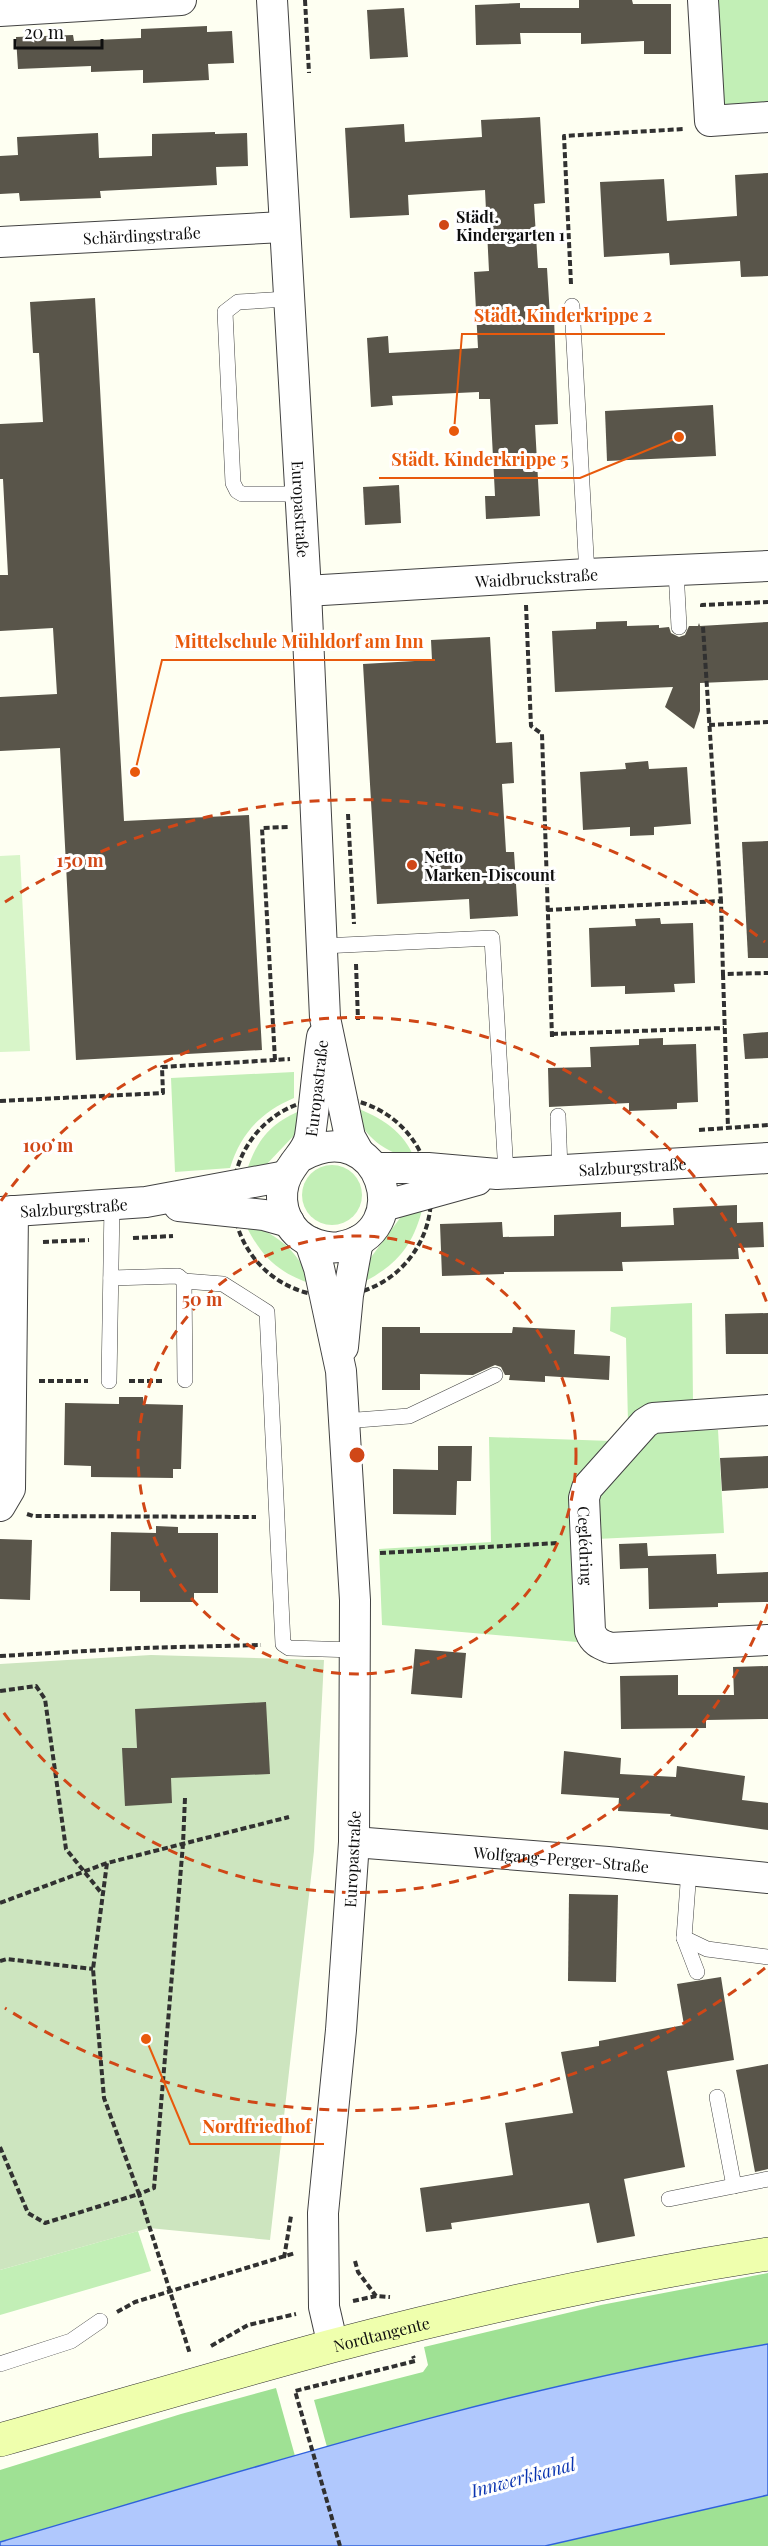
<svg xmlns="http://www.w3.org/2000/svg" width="768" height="2546" font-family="'Playfair Display',serif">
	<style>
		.green { fill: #c2efb6 }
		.forest { fill: #9fe194 }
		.cemetery { fill: #cde5bf }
		.pitch { fill: #d8f5c9 }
		.water { fill: #b0c8fd; stroke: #2f62dc; stroke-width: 1.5 }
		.building { fill: #59554a }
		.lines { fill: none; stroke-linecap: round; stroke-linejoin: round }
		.lane-casing { stroke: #424242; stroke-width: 16 }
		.street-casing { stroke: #424242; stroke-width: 32 }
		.secondary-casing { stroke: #313131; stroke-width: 34 }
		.path { stroke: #313131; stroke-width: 4; stroke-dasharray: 6 3; stroke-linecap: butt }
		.lane { stroke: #fff; stroke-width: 15 }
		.street { stroke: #fff; stroke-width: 30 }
		.secondary { stroke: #efffad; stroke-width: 33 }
		.ring { fill: none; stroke: #d04717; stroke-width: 3; stroke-dasharray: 10 8 }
		.poi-dot { fill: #d04717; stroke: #fff; stroke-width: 2 }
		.labels { text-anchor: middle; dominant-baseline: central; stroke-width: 6; stroke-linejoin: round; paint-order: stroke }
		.poi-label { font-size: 16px; font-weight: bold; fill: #0f0f0f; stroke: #fff; text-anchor: start }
		.street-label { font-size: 16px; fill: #0f0f0f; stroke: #fff }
		.water-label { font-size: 18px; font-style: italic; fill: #0a34b0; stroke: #fff }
		.centre { fill: #d04717; stroke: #fff; stroke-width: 3 }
		.ring-label { font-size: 18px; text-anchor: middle; font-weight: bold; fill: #d04717; stroke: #fff; stroke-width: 6; stroke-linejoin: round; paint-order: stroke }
		.leader { fill: none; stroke: #e8590c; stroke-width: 2 }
		.callout-dot { fill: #e8590c; stroke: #fff; stroke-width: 2 }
		.callout-label { font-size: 18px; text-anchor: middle; font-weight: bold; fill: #e8590c; stroke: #fff; stroke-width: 6; stroke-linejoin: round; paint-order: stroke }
	</style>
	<rect width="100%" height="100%" fill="#fefff2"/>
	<g class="green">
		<polygon points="712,0 768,0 768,107 727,108 719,98"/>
		<path d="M294,1072V1098C261,1112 241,1133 230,1168L175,1172L171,1078Z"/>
		<path d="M354,1107C382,1118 404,1131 415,1160C386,1152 362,1138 354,1107Z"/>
		<path d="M304,1109L301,1128L265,1166L246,1173C257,1139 270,1123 304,1109Z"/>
		<circle cx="332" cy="1195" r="30"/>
		<path d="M423,1206C414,1244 398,1264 364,1282L369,1260L403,1214Z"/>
		<path d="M244,1222C280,1236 296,1249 312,1284C276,1272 261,1256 244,1222Z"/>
		<polygon points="692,1303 693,1404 628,1423 626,1338 610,1331 611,1307"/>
		<polygon points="718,1430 724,1533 596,1539 599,1496 651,1434 659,1431"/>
		<polygon points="489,1437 612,1441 571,1505 577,1642 382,1625 379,1549 491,1542"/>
		<polygon points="138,2231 151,2271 0,2315 0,2270"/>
	</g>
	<g class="forest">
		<path d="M768,2273V2344C619,2369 472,2406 327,2447L314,2400L423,2372L428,2365L424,2347L601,2305Z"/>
		<polygon points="276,2388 295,2456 0,2542 0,2470 181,2414"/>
		<polygon points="768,2495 768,2546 545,2546 744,2499"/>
	</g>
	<polygon class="cemetery" points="151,1655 324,1660 314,1851 270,2240 149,2228 0,2270 0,1664"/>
	<polygon class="pitch" points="20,855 30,1051 0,1052 0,856"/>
	<path class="water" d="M768,2344V2495L545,2546H0V2542C253,2468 507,2387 768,2344Z"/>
	<g class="building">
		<polygon points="579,0 632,0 633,4 671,4 671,54 644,54 644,41 581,44 581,33 520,33 521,44 476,45 475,5 520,3 520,8 579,8"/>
		<polygon points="404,8 408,57 370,59 367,10"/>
		<polygon points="207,26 207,32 232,31 234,63 208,64 209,80 143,83 143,70 91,72 91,66 18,69 16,37 73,35 74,41 141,38 141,29"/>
		<polygon points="540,117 545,203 534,204 538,268 547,268 550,317 554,317 558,424 535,425 540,516 486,519 485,496 495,496 490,399 479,399 479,392 392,396 393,405 371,407 367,338 388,336 389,353 478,348 474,272 489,271 485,190 408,195 409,215 350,218 345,128 404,124 405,142 482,137 481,120"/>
		<polygon points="215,132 215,134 247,133 248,166 216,167 217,185 100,191 101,198 20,201 19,193 0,194 0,156 18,155 17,137 98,133 99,158 152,156 152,134"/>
		<polygon points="768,173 768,276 741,277 740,261 670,265 669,253 604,257 600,182 664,179 667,221 737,216 735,175"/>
		<polygon points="95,298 124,821 249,815 262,1050 76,1060 60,748 0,751 0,697 57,694 53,628 0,631 0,575 8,575 3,479 0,479 0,424 43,422 39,353 33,353 30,302"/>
		<polygon points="713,405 716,456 607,461 605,411"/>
		<polygon points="399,485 401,523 365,525 363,487"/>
		<polygon points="627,621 627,626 659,625 659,628 669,627 671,633 679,637 685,635 689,626 698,626 699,623 700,626 768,622 768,680 700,683 700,711 694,729 665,707 673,687 555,692 552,631 596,629 596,622"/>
		<polygon points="490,637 496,743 512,742 514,783 502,784 506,852 514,852 518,916 470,919 469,899 377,904 363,664 432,660 431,640"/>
		<polygon points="648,761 649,769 687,767 691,824 654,827 654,835 630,836 630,827 583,830 580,772 626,769 625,763"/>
		<polygon points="768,841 768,958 748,958 742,842"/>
		<polygon points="660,918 661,924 693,923 695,983 674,984 675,992 625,994 625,986 591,987 589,928 636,926 635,919"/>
		<polygon points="768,1032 768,1058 745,1059 743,1034"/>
		<polygon points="663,1038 663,1045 696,1044 698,1102 677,1103 677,1109 629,1111 629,1103 549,1107 548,1068 591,1067 590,1047 639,1045 639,1039"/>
		<polygon points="737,1205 737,1223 763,1222 764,1247 738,1248 739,1259 622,1262 623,1271 504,1272 504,1274 442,1276 440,1224 502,1222 503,1237 554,1236 554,1215 621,1212 621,1227 674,1225 673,1208"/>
		<polygon points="768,1313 768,1354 726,1354 725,1314"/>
		<polygon points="382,1327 420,1327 420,1333 512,1333 513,1327 575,1330 574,1354 610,1356 609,1380 545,1376 545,1382 509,1380 510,1375 505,1375 501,1367 495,1365 473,1375 420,1374 420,1390 382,1390"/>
		<polygon points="119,1397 143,1397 143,1404 183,1405 181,1469 173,1469 173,1478 91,1477 91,1466 64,1465 65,1403 119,1404"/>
		<polygon points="438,1446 472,1446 471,1481 457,1481 456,1515 393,1514 393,1469 438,1470"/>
		<polygon points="768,1456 768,1488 722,1491 720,1458"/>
		<polygon points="156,1526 178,1527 178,1533 218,1533 218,1593 194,1593 194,1602 140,1602 140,1591 110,1591 111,1532 156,1533"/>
		<polygon points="0,1539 32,1540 30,1600 0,1599"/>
		<polygon points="647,1543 648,1556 716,1554 717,1574 768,1572 768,1602 718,1603 718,1607 649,1609 648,1568 620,1569 619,1544"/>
		<polygon points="415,1649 466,1653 462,1698 411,1694"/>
		<polygon points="768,1666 768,1719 706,1720 706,1728 621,1729 620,1676 678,1675 678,1695 734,1695 733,1667"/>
		<polygon points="266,1702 270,1774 171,1778 172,1803 125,1806 122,1748 137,1748 135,1709"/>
		<polygon points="564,1751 621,1758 620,1774 676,1777 677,1766 745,1776 742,1800 768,1803 768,1830 670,1816 671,1814 618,1811 619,1798 561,1794"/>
		<polygon points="569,1894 618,1895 616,1982 568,1981"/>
		<polygon points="721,1977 734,2060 667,2071 685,2167 624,2179 635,2236 597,2243 589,2203 451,2223 452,2229 426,2232 420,2188 513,2175 505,2123 573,2113 561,2052 599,2046 599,2041 684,2025 677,1984"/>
		<polygon points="768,2064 768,2169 755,2172 736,2070"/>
	</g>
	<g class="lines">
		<defs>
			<g id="lane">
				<polyline points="287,299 238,302 225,312 233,483 237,491 242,494 300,494"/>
				<polyline points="572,306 587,574"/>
				<polyline points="676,570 679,627"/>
				<polyline points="322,946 492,938 506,1173"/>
				<polyline points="558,1116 560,1170"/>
				<polyline points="111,1278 178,1276 184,1281 185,1380"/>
				<polyline points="184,1281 223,1284 267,1312 283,1644 289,1648 355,1650"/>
				<polyline points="109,1381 112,1205"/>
				<polyline points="344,1421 409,1416 495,1375"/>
				<polyline points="689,1870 684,1938 697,1972"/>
				<polyline points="684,1938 707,1949 768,1957"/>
				<polyline points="717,2097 734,2186"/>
				<polyline points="669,2199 768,2179"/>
				<polyline points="0,2364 71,2341 100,2321"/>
			</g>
			<g id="street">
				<path id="s1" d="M272,0L306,591L325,1018L350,1137L359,1153"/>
				<polyline points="703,0 710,121 768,117"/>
				<polyline points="0,11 181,0"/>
				<path id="s2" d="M0,242L283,227"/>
				<path id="s3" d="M306,591L587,574L768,566"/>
				<path id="s4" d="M302,1156C380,1112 419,1234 339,1247C324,1249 308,1243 297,1233C279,1215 277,1187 292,1167C299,1156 308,1149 310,1136C315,1103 317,1070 322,1037"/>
				<path id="s5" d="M375,1168H428L497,1174L768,1158"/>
				<polyline points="179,1206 264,1215 289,1222"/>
				<polyline points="383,1206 477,1180"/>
				<path id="s6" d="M0,1212L146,1202L286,1176"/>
				<polyline points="310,1242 319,1268 341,1371 355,1600 354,1842 341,2030 323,2213 324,2307 333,2346"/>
				<polyline points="343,1347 348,1295 358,1241"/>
				<path id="s7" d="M768,1410L653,1418L645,1423L587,1488L584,1498L590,1631C594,1642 600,1644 610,1648L768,1640"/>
				<polyline points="0,1506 10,1489 13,1211"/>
				<path id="s8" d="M354,1842L608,1862L768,1878"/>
			</g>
			<g id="secondary">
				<path id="s9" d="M0,2440C111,2409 221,2376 332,2346C476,2308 621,2277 768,2254"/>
			</g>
		</defs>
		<use href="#lane" class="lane-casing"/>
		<use href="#street" class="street-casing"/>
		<use href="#secondary" class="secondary-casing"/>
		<g class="path">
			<polyline points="305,0 309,73"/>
			<polyline points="571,284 564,136 684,129"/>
			<polyline points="526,605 531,726 542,734 552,1037"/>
			<polyline points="702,607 702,605 768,602"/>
			<polyline points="703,627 721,901"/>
			<polyline points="709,725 768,722"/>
			<polyline points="348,814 354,924"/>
			<polyline points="547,910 721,901 723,974 768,973"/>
			<polyline points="356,964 358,1020"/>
			<polyline points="723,974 728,1128"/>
			<polyline points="552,1034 724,1028"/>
			<polyline points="275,1060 262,828 288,827"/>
			<circle cx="332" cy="1197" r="99"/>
			<polyline points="0,1101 163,1093 162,1067 290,1059"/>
			<polyline points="699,1130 768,1125"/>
			<polyline points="133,1238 173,1236"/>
			<polyline points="43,1242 89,1240"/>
			<polyline points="39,1381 88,1381"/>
			<polyline points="129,1381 163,1381"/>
			<polyline points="27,1514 33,1516 256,1517"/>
			<polyline points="380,1553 558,1543"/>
			<polyline points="0,1656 139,1648 261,1645"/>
			<polyline points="0,1691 36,1686 45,1699 66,1849 103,1895"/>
			<polyline points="185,1798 183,1844 154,2188 139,2194 190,2354"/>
			<polyline points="0,1903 107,1863 289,1817"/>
			<polyline points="0,1961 7,1959 93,1969"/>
			<polyline points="0,2147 28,2213 45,2223 139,2194 104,2098 93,1969 107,1863"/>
			<polyline points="284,2258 291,2216"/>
			<polyline points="355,2261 358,2272 376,2296"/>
			<polyline points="353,2301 376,2296 390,2297"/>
			<polyline points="117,2312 135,2302 295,2253"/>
			<polyline points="211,2346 248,2325 296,2314"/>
			<polyline points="340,2546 295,2391 415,2361 413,2356"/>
		</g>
		<use href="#lane" class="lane"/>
		<use href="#street" class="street"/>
		<use href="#secondary" class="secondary"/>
	</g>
	<g class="ring">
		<circle cx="357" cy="1455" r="219"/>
		<path d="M768 1604A437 437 0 0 1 1 1709M1 1201A437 437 0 0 1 768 1306"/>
		<path d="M765 1968A656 656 0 0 1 5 2008M5 902A656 656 0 0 1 765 942"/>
	</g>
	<g class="poi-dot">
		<circle cx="444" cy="225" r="6"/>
		<circle cx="412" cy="865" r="6"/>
	</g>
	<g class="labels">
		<g class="poi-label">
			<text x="456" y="216">Städt.<tspan x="456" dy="18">Kindergarten 1</tspan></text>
			<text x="424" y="856">Netto<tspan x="424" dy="18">Marken-Discount</tspan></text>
		</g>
		<g class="street-label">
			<text stroke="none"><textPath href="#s2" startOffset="142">Schärdingstraße</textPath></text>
			<text stroke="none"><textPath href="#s1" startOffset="510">Europastraße</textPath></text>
			<text stroke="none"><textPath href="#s3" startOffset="231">Waidbruckstraße</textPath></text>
			<text stroke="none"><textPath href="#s4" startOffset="387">Europastraße</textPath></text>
			<text stroke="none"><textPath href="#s5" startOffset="258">Salzburgstraße</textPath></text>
			<text stroke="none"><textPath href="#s6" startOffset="74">Salzburgstraße</textPath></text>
			<text stroke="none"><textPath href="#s7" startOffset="270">Ceglédring</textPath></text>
			<text transform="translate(352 1859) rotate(-87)">Europastraße</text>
			<text stroke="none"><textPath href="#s8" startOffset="208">Wolfgang-Perger-Straße</textPath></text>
			<text stroke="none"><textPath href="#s9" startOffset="396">Nordtangente</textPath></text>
		</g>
		<g class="water-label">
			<text transform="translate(523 2477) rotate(-15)">Innwerkkanal</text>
		</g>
	</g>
	<circle cx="357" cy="1455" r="9" class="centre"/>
	<g class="ring-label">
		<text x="80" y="867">150 m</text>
		<text x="48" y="1152">100 m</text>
		<text x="202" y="1306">50 m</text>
	</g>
	<path class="leader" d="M454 431L462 334H665M679 437L580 478H379M135 772L162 660H435M146 2039L190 2144H324"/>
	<g class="callout-dot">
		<circle cx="454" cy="431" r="6"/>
		<circle cx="679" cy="437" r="6"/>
		<circle cx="135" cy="772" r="6"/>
		<circle cx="146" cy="2039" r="6"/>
	</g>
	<g class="callout-label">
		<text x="563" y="322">Städt. Kinderkrippe 2</text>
		<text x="480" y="466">Städt. Kinderkrippe 5</text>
		<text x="299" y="648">Mittelschule Mühldorf am Inn</text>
		<text x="257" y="2133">Nordfriedhof</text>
	</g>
	<path d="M15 39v9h87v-9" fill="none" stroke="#0f0f0f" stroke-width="3"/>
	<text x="24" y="39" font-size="18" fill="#0f0f0f" stroke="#ffffff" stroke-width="4.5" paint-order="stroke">20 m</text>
</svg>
